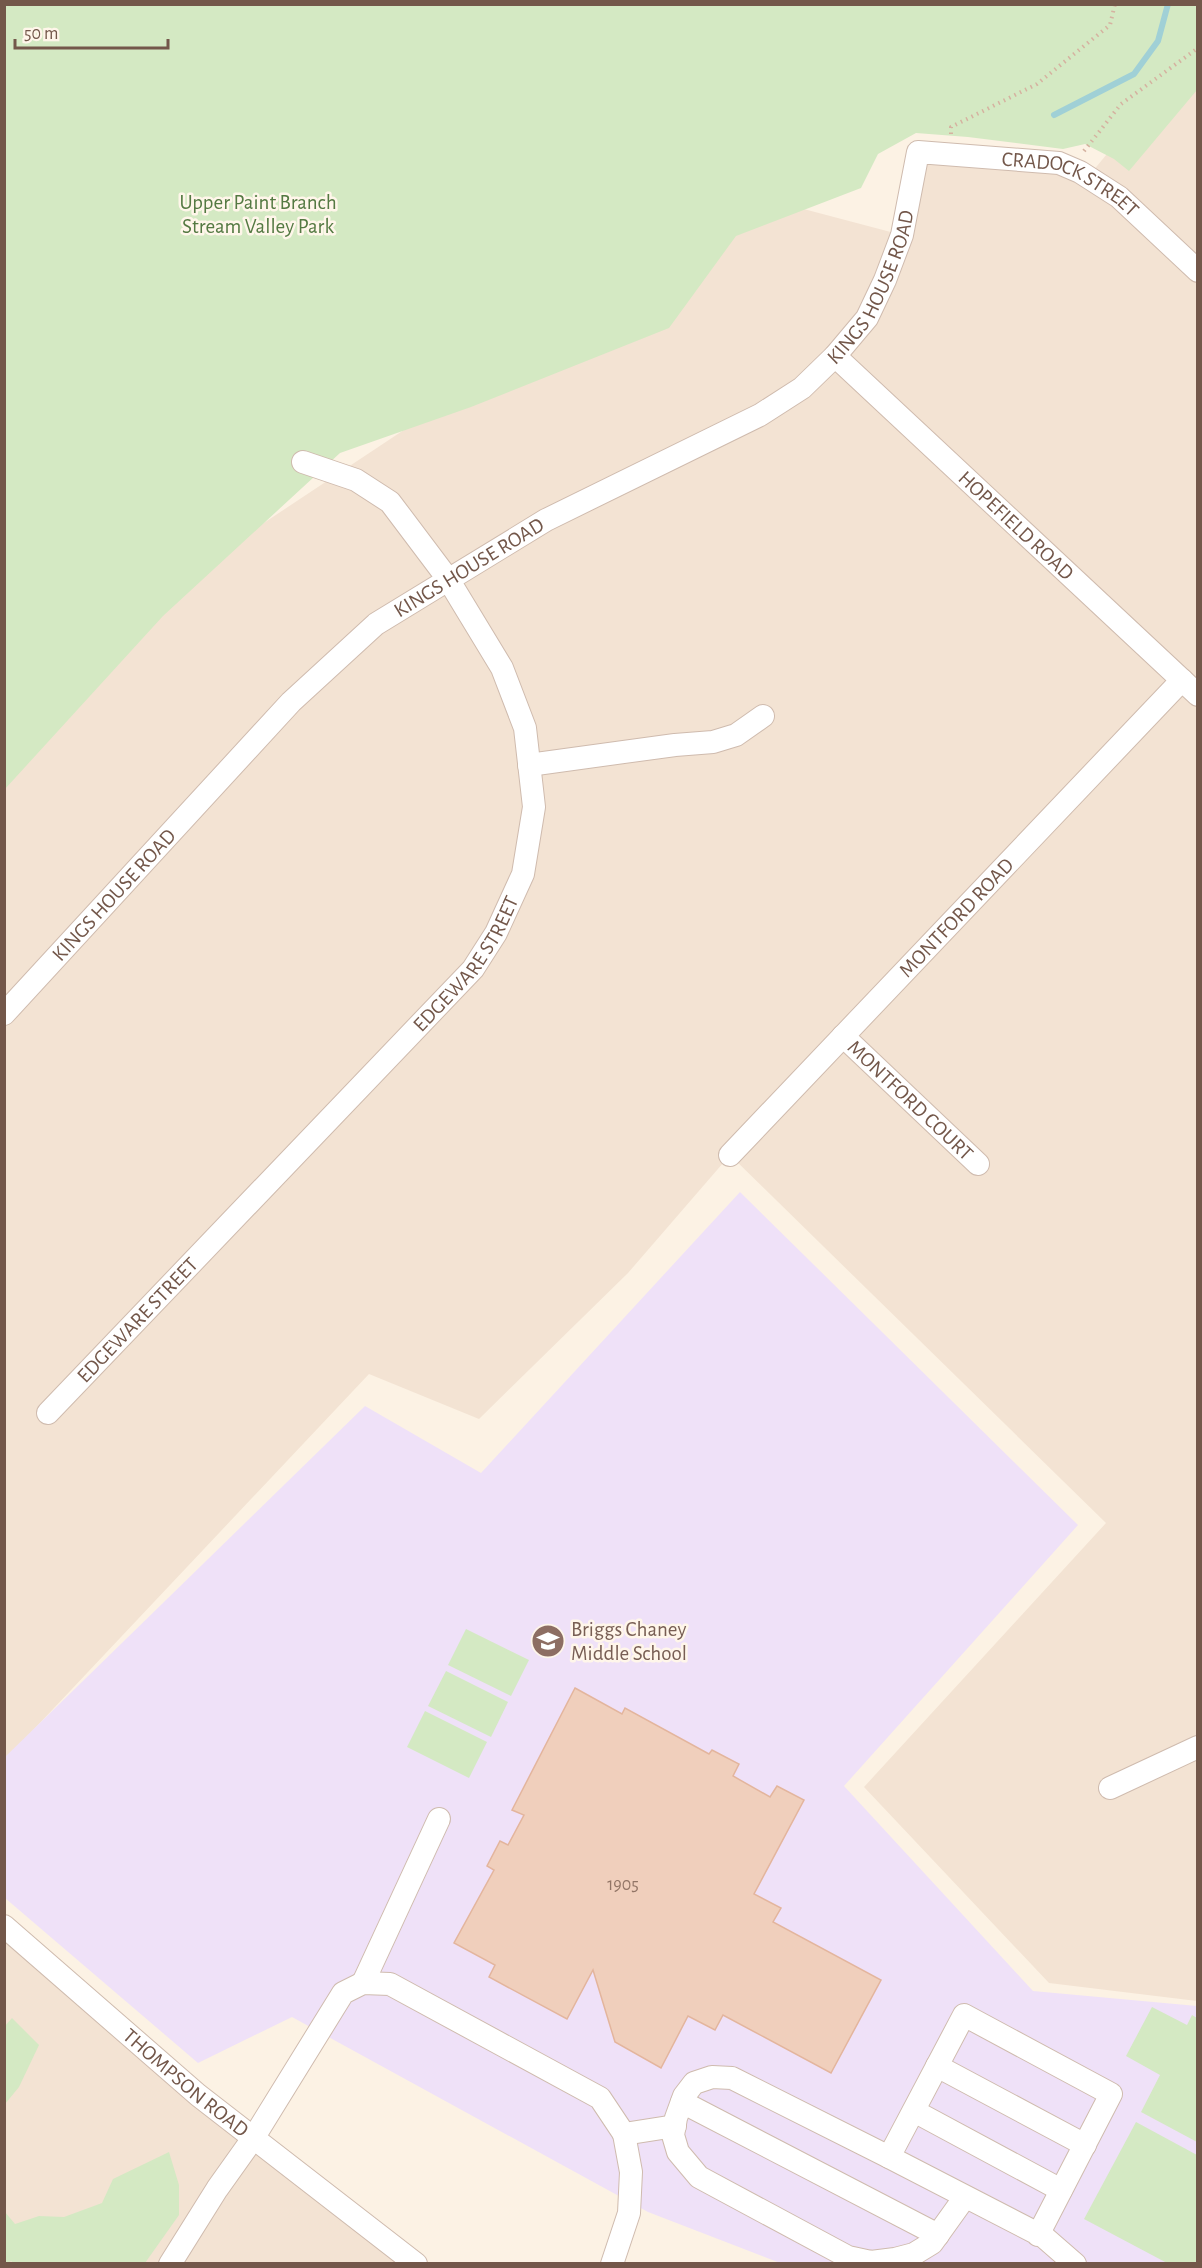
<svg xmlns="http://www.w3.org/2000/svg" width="1202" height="2268" font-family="'Alegreya Sans',sans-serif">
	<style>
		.residential { fill: #f3e3d3 }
		.education { fill: #efe1f8 }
		.green { fill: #d4e9c3 }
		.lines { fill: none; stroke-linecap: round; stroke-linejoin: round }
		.stream { stroke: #a0d0d6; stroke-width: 6 }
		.building { fill: #f0cfbc; stroke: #e3b59d; stroke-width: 1.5 }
		.minor-casing { stroke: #cfbbae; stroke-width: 24 }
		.path { stroke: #d5b2a0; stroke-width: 4; stroke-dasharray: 1.5 4.5; stroke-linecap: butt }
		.minor { stroke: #fff; stroke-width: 22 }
		.labels { text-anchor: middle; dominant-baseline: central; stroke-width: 5; stroke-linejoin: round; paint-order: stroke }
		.number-label { font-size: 18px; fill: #927566 }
		.street-label { font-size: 21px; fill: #73574a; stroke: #fff6ea }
		.park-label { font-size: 21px; fill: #547942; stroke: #fff6ea }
		.education-label { font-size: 21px; fill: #785e54; stroke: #fff6ea; text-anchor: start }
	</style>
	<rect width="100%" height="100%" fill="#fcf2e4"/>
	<g class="residential">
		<polygon points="1197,74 1197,2001 1049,1983 864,1787 1106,1523 730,1155 628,1273 479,1419 369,1374 5,1760 5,762 202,564 437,408 739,192 902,235 918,152 1088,177 1134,121"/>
		<polygon points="4,1914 254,2137 416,2263 5,2263"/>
	</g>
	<polygon class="education" points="740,1192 1078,1525 844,1786 1033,1991 1197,2006 1197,2263 780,2263 648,2212 292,2017 198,2063 5,1898 5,1757 365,1406 481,1473"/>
	<g class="green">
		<polygon points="5,5 1197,5 1197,90 1129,171 1114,159 1085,144 1063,149 968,137 916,133 878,154 861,188 736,236 669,328 471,407 340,453 163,616 5,789"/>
		<polygon points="466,1629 529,1660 511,1696 448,1665"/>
		<polygon points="446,1671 508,1702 491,1737 428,1706"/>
		<polygon points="425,1711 487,1742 469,1778 407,1747"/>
		<polygon points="1152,2007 1187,2025 1192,2015 1197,2018 1197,2142 1141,2112 1160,2075 1126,2056"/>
		<polygon points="12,2018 39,2045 19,2087 5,2104 5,2026"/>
		<polygon points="1136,2122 1197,2155 1197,2263 1167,2263 1084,2219"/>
		<polygon points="169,2152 179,2185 179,2215 145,2263 15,2264 11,2261 9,2263 5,2263 5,2212 15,2224 39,2216 64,2217 102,2203 113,2179"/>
	</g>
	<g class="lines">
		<polyline class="stream" points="1054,115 1134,74 1158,41 1168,4"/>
	</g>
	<polygon class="building" points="575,1688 622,1714 625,1708 709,1754 712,1750 739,1764 733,1776 770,1797 777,1786 804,1800 754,1894 781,1908 773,1922 881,1980 831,2073 723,2015 715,2030 688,2016 661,2068 615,2042 593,1970 567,2019 489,1977 495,1965 454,1943 494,1870 487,1866 500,1841 508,1845 524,1815 512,1810"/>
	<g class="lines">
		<defs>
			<g id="minor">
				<path id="s1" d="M835,356L1198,695"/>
				<polyline points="529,765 675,745 713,742 736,735 763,716"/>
				<path id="s2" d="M4,1014L291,702L376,624L546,520L760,415L802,388L835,356L867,318L885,280L902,235L918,152L1059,163L1080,172L1119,197L1198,271"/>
				<path id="s3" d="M843,1036L978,1164"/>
				<path id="s4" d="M730,1155L1182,680"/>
				<path id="s5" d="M48,1413L473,969L496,933L523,874L534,807L525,728L502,668L448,579L390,502L356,480L303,462"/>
				<polyline points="1110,1788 1198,1747"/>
				<path id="s6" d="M4,1926L198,2095L416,2264"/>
				<polyline points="363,1983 439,1819"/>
				<polyline points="937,2066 1085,2145"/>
				<polyline points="682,2102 938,2235"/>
				<polyline points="914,2111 1061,2190"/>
				<polyline points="889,2157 732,2078 712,2077 694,2083 684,2096 676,2118 673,2135 678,2152 699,2177 848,2257 871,2262 895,2259 914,2254 932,2243 965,2197"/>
				<polyline points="1038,2235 1111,2094 964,2015 889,2157 1044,2237 1075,2264"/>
				<polyline points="170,2264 217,2189 254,2137 343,1993 363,1983 390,1984 600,2098 624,2134 675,2126"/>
				<polyline points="612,2264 629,2213 631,2172 624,2134"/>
			</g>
		</defs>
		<use href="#minor" class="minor-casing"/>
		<g class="path">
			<polyline points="951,134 951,127 1037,84 1110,25 1115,4"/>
			<polyline points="1084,151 1121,104 1198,48"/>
		</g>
		<use href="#minor" class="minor"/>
	</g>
	<defs>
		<symbol id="school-disc" viewBox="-11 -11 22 22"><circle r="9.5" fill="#8d6e63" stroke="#fff6ea"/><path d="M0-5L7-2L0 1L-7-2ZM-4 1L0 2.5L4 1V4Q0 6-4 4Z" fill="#fff"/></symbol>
	</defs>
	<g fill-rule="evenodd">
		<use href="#school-disc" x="529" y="1622" width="38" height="38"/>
	</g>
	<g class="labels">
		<g class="number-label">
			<text x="623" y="1885">1905</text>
		</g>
		<g class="street-label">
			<text stroke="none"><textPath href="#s2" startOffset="1456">CRADOCK STREET</textPath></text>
			<text stroke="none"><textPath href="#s2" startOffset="1152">KINGS HOUSE ROAD</textPath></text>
			<text stroke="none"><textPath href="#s1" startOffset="248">HOPEFIELD ROAD</textPath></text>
			<text stroke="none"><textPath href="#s2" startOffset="648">KINGS HOUSE ROAD</textPath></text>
			<text stroke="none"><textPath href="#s2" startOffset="162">KINGS HOUSE ROAD</textPath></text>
			<text stroke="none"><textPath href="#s4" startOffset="328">MONTFORD ROAD</textPath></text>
			<text stroke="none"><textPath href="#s5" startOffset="615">EDGEWARE STREET</textPath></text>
			<text stroke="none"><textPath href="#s3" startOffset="93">MONTFORD COURT</textPath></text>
			<text stroke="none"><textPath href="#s5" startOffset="129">EDGEWARE STREET</textPath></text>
			<text stroke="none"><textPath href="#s6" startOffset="240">THOMPSON ROAD</textPath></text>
		</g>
		<g class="park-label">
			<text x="258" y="202">Upper Paint Branch<tspan x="258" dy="24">Stream Valley Park</tspan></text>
		</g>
		<g class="education-label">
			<text x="571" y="1629">Briggs Chaney<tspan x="571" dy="24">Middle School</tspan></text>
		</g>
	</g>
	<rect width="1202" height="2268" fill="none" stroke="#73574a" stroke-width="12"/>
	<path d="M15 39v9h153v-9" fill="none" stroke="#73574a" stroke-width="3"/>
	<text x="24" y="39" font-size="18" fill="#73574a" stroke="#fff6ea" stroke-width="4.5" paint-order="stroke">50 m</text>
</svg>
